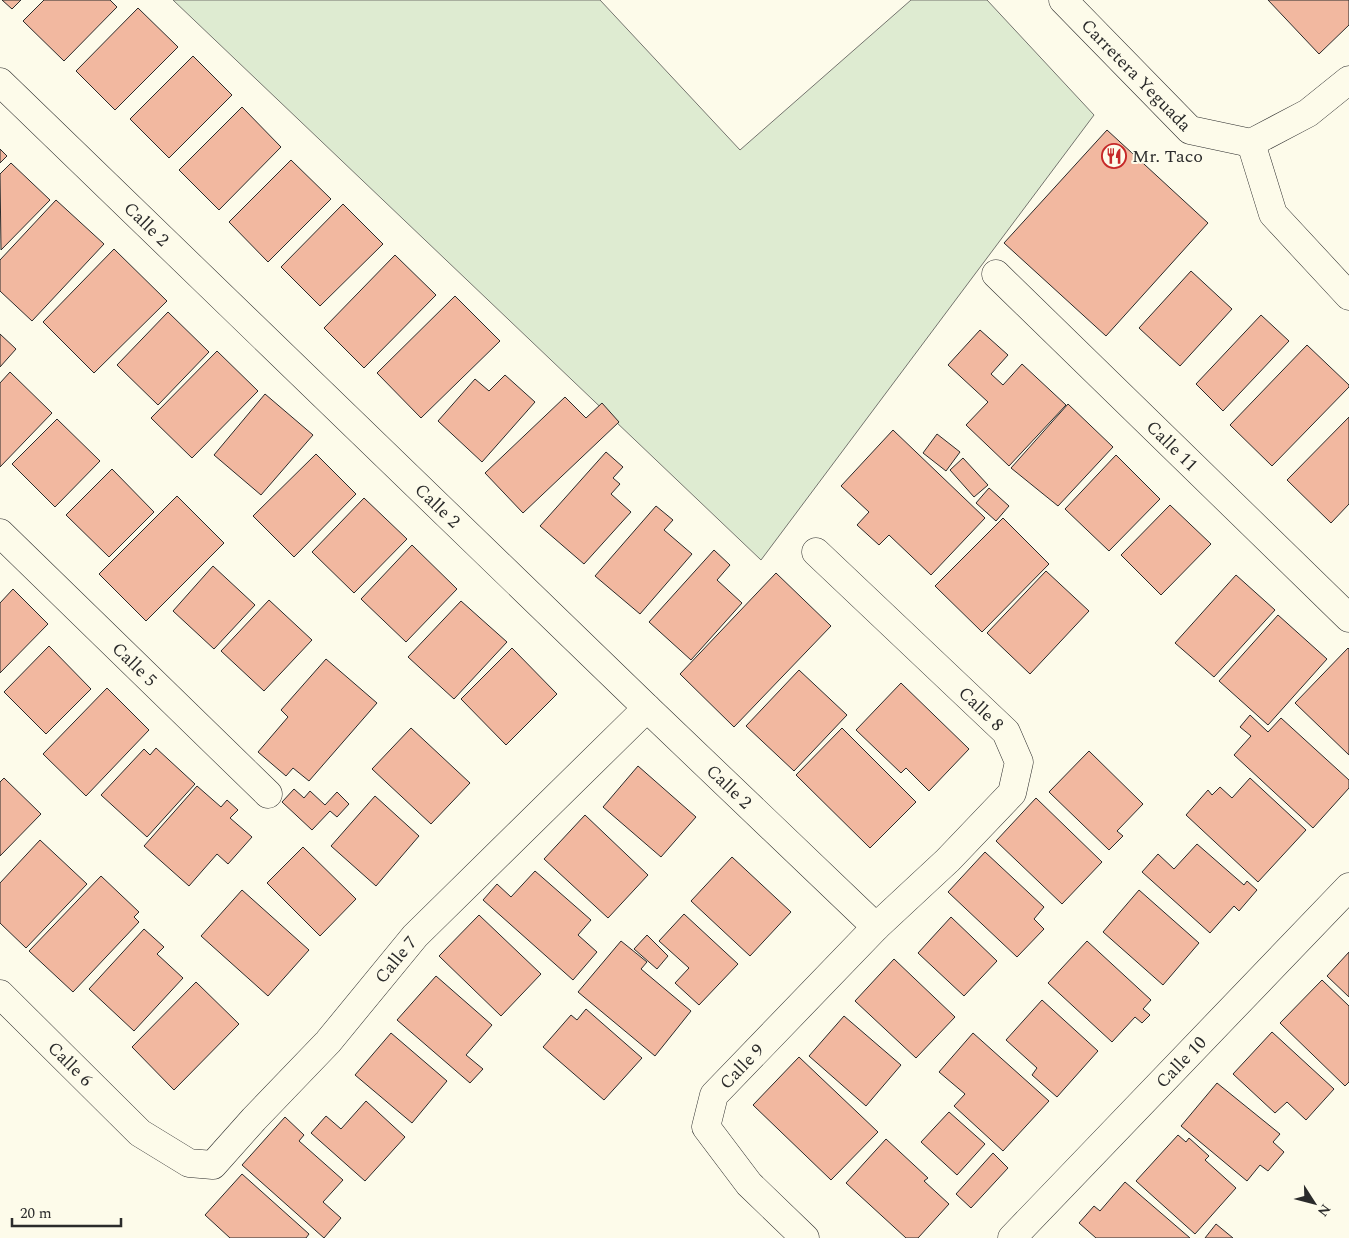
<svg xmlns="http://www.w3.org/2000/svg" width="1349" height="1238" font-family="Spectral,serif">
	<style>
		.green { fill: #deebd1; stroke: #74746e }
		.building { fill: #f2b8a0; stroke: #2b2b2b }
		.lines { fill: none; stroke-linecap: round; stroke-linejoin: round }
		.minor-casing { stroke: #2b2b2b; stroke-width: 29 }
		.tertiary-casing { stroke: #2b2b2b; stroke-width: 29 }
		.minor { stroke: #fdfbea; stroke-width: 28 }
		.tertiary { stroke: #fdfbea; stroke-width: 28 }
		.labels { text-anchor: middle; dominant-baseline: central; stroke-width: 4; stroke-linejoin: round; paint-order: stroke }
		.street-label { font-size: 18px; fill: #2b2b2b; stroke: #fdfbea }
		.poi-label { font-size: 18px; fill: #2b2b2b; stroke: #fdfbea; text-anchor: start }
	</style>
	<rect width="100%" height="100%" fill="#fdfbea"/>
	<polygon class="green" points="173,0 600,0 740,150 911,0 987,0 1094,115 761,560"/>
	<g class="building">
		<polygon points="2,0 21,0 12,9"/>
		<polygon points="44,0 110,0 117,7 64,61 23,21"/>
		<polygon points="1268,0 1349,0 1349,25 1319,54"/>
		<polygon points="138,8 178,47 115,110 76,71"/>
		<polygon points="193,56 232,95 169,158 130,119"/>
		<polygon points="242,107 281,147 219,210 179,170"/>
		<polygon points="1107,130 1208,223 1106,336 1004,243"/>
		<polygon points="0,149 7,156 0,163"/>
		<polygon points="291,160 331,199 268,262 229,222"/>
		<polygon points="11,163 50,200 1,250 0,174"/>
		<polygon points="56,200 104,244 32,321 0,291 0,260"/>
		<polygon points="343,204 383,244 320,306 281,267"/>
		<polygon points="114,249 167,301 94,373 43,322"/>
		<polygon points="395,255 436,295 364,368 324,328"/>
		<polygon points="1191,271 1232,309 1180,366 1139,328"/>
		<polygon points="455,296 500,341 421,418 377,373"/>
		<polygon points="168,312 209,352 158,405 117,365"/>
		<polygon points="1261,315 1289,341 1223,411 1196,384"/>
		<polygon points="980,330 1008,355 991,374 1003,385 1022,364 1066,405 1009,466 966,425 988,402 948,365"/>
		<polygon points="0,334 16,349 0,367"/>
		<polygon points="1307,345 1349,385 1349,387 1272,466 1230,425"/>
		<polygon points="217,351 258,391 192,458 151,418"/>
		<polygon points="10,372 52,413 0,467 0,383"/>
		<polygon points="505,375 535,402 482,462 438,421 475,379 489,391"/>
		<polygon points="265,394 313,435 261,495 214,455"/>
		<polygon points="565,397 586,418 602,403 619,422 523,513 485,473"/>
		<polygon points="1068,404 1113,447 1058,506 1011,468"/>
		<polygon points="1349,417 1349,504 1331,523 1287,480"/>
		<polygon points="57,419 100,461 55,507 12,464"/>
		<polygon points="893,430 985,518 931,575 889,535 879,545 857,525 869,512 841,486"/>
		<polygon points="937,434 960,452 946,471 923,453"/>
		<polygon points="606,452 623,467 613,478 620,484 611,494 631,512 584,564 540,526"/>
		<polygon points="316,454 356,494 294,557 253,516"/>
		<polygon points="1116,455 1160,499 1109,551 1065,509"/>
		<polygon points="963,458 988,485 974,497 950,470"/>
		<polygon points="112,469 154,512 109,557 66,515"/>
		<polygon points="989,488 1009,506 996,521 976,503"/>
		<polygon points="177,496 224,543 146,621 99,574"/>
		<polygon points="364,498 407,539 354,593 312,552"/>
		<polygon points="1170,505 1211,544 1161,595 1121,555"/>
		<polygon points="656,506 673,520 664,530 692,554 640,614 595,576"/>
		<polygon points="1003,518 1049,564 982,632 935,586"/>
		<polygon points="412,545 457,589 406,642 361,599"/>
		<polygon points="714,550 730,565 717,580 742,603 691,660 649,622"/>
		<polygon points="213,566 255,605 214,649 173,611"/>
		<polygon points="1046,571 1089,611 1030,674 987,633"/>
		<polygon points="776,573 831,626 734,727 680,674"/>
		<polygon points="1236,575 1275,610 1214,677 1175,643"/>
		<polygon points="13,589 48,624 0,673 0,603"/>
		<polygon points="269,600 312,640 264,691 221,651"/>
		<polygon points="461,601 507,642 454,699 408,657"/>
		<polygon points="1278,615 1327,659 1268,725 1219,681"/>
		<polygon points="49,646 91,689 46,734 4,692"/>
		<polygon points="512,648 557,694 506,745 461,699"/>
		<polygon points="1348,648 1349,649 1349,755 1295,703"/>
		<polygon points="326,659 377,703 309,781 293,768 286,776 258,752 288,717 281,710"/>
		<polygon points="799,670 847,715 794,771 746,726"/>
		<polygon points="901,683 969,749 929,791 906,768 901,773 856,730"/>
		<polygon points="107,688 149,730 86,796 43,754"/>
		<polygon points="1250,715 1268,732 1281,718 1349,780 1349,788 1313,828 1234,755 1251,736 1240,727"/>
		<polygon points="411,728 470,783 431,824 372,769"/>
		<polygon points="842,728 916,802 870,848 796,775"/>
		<polygon points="156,748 195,784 147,837 101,795 144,749 150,755"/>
		<polygon points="1089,751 1143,804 1117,831 1123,836 1109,850 1049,792"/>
		<polygon points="638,766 696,817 661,857 603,807"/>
		<polygon points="4,778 41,814 0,856 0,782"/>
		<polygon points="1250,778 1306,830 1258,882 1186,815 1208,790 1212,795 1220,787 1232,798"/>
		<polygon points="197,786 221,807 227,800 238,810 230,818 252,837 228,864 217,854 189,886 144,846"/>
		<polygon points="294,789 304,798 310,791 325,805 337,792 349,804 337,817 330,811 312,830 282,802"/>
		<polygon points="375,796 419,836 376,886 331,846"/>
		<polygon points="1036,798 1102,862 1062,904 996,841"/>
		<polygon points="585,815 648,875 608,918 544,859"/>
		<polygon points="40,840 87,884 26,948 0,923 0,883"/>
		<polygon points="1197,844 1244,885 1247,881 1257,890 1239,911 1234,906 1210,933 1142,872 1158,854 1174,869"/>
		<polygon points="303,847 356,899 320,936 267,883"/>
		<polygon points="985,852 1044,907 1034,919 1044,929 1017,957 948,892"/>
		<polygon points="732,857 791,912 750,956 691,901"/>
		<polygon points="535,871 591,920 578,935 597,952 573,980 483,900 497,884 511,897"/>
		<polygon points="101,876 139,912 134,917 139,922 73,992 29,951"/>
		<polygon points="242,890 309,950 268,996 201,936"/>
		<polygon points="1139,890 1199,943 1163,985 1103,932"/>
		<polygon points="684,914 738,964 699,1005 675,983 689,968 659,941"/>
		<polygon points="479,915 541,974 501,1016 439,956"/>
		<polygon points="951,917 997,961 964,996 918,953"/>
		<polygon points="144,929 164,947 157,954 183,978 134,1031 89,989"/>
		<polygon points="647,935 668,956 657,969 634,949"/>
		<polygon points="621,941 647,962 641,969 691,1011 655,1056 578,992"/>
		<polygon points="1087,941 1151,1000 1143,1009 1150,1015 1142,1023 1135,1017 1112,1042 1048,983"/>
		<polygon points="1349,952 1349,997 1327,976"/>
		<polygon points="894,959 955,1017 916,1058 855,1001"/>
		<polygon points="436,976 492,1025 466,1055 483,1069 470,1083 397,1020"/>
		<polygon points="1322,980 1349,1006 1349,1082 1345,1086 1280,1023"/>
		<polygon points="196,982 239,1024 174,1090 132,1047"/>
		<polygon points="1042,1000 1098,1051 1057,1097 1032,1075 1037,1068 1006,1040"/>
		<polygon points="586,1009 642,1058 604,1100 543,1047 571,1015 577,1020"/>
		<polygon points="844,1016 901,1065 866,1106 809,1056"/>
		<polygon points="1272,1032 1334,1089 1306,1120 1287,1102 1275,1113 1233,1074"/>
		<polygon points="391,1033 447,1081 412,1123 355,1075"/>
		<polygon points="973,1033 1049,1101 1003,1151 954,1106 965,1094 939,1072"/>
		<polygon points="799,1057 878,1132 831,1180 753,1105"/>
		<polygon points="1217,1083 1280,1134 1273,1142 1284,1152 1268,1171 1260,1165 1247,1181 1181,1126"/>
		<polygon points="366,1101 405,1137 365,1181 311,1133 326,1116 341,1129"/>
		<polygon points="949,1112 985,1144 957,1175 921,1142"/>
		<polygon points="285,1117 304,1135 299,1141 343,1180 323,1202 341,1218 324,1238 242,1165"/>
		<polygon points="1178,1135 1186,1142 1189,1138 1209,1156 1205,1160 1236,1188 1195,1234 1136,1181"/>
		<polygon points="886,1139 928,1178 924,1181 949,1204 918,1238 906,1238 846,1183"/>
		<polygon points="993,1153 1008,1168 971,1208 956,1194"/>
		<polygon points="242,1174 309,1234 306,1238 230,1238 205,1215"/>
		<polygon points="1125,1182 1190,1238 1096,1238 1079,1223 1094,1206 1100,1211"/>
		<polygon points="1216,1224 1233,1238 1205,1238"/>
	</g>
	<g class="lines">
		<defs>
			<g id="minor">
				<path id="s1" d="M0,82L647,708L876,927"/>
				<polyline points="1251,143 1273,214 1349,296"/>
				<path id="s2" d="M996,274L1349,618"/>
				<path id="s3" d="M0,533L268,794"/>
				<path id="s4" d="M0,994L140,1133L189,1163L213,1165L254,1119L328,1042L415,936L647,708"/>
				<path id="s5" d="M805,1238L749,1184L706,1127L714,1095L876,927L948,860L1012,793L1019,762L1006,732L816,552"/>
				<path id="s6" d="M1012,1238L1349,887"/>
			</g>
			<g id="tertiary">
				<path id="s7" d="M1063,0L1190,130L1251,143L1308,113L1349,80"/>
			</g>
		</defs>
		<use href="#minor" class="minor-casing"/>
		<use href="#tertiary" class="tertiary-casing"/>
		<use href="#minor" class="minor"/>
		<use href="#tertiary" class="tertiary"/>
	</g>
	<defs>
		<symbol id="restaurant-ring" viewBox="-11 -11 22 22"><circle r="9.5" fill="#fdfbea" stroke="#c62828" stroke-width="1.5"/><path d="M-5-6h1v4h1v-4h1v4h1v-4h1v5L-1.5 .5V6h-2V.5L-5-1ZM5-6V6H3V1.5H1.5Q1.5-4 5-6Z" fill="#c62828"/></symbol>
	</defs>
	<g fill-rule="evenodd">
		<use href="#restaurant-ring" x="1100" y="142" width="28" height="28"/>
	</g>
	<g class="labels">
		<g class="street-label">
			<text stroke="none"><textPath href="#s7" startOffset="105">Carretera Yeguada</textPath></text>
			<text stroke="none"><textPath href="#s1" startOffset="204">Calle 2</textPath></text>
			<text stroke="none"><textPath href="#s2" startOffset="246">Calle 11</textPath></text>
			<text stroke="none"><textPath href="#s1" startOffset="609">Calle 2</textPath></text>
			<text stroke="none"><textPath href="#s3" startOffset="188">Calle 5</textPath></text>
			<text transform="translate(981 709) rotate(44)">Calle 8</text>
			<text stroke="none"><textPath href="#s1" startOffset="1014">Calle 2</textPath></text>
			<text stroke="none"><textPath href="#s4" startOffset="554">Calle 7</textPath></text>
			<text stroke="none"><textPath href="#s6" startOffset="244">Calle 10</textPath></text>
			<text stroke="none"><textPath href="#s4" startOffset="99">Calle 6</textPath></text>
			<text stroke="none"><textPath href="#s5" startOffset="222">Calle 9</textPath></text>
		</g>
		<g class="poi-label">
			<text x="1132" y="156">Mr. Taco</text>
		</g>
	</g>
	<g transform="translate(1314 1203) rotate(126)" stroke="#fdfbea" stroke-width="4" paint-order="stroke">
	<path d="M0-4L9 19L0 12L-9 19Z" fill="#2b2b2b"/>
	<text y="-8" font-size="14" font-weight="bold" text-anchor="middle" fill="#2b2b2b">N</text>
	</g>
	<path d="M12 1218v8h109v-8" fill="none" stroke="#2b2b2b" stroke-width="2.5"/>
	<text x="20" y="1218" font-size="15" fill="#2b2b2b" stroke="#fdfbea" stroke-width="4" paint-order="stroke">20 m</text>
</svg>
